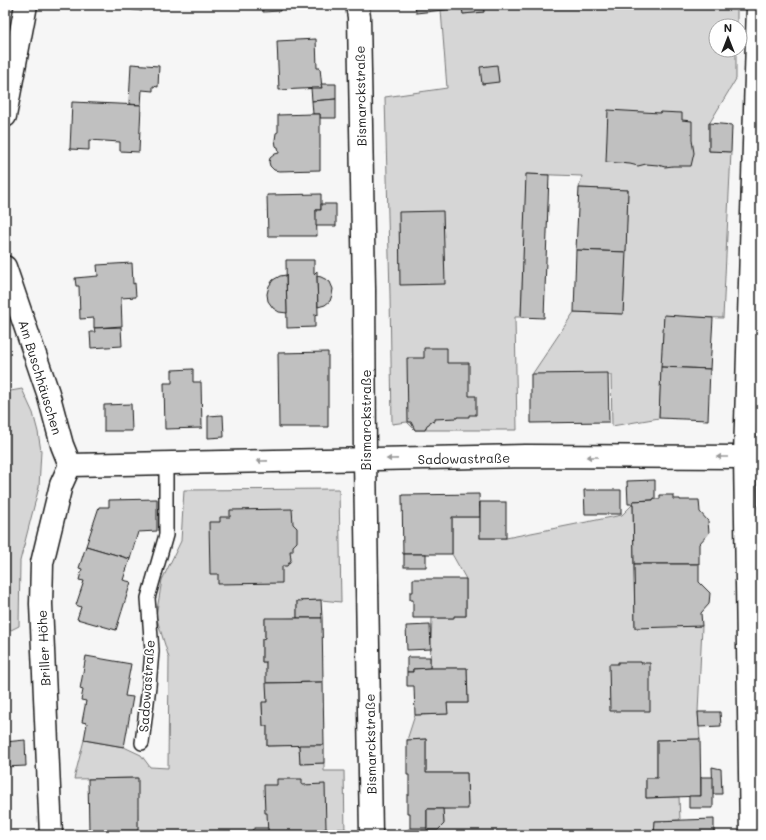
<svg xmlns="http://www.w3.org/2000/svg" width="766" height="840" font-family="Mali,sans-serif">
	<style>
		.green { fill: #d6d6d6; stroke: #797979 }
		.building { fill: #c0c0c0; stroke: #1c1c1c }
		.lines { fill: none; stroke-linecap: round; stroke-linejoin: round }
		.lane-casing { stroke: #1c1c1c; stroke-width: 16 }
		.street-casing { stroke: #1c1c1c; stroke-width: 25 }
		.lane { stroke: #fff; stroke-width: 13 }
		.street { stroke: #fff; stroke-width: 22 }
		.oneway { fill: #999 }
		.labels { text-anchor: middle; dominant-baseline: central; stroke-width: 3.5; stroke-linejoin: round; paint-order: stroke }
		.street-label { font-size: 13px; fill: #1c1c1c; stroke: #fff }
	</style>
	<rect width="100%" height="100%" fill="#f6f6f6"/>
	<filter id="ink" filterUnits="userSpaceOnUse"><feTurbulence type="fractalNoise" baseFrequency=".025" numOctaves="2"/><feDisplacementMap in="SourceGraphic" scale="8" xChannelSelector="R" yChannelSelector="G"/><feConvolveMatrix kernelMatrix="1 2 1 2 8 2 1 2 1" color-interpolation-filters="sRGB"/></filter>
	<g filter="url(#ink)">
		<g class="green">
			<polygon points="483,5 737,5 737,26 716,26 716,50 736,50 736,79 709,124 709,151 731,152 723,318 664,316 659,418 612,426 611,375 531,376 574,312 623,314 628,190 579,188 582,176 527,174 521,317 515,317 517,430 415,430 407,422 392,424 390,295 385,97 447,88 441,10 462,8 463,14 484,12"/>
			<polygon points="22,389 33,413 38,432 41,451 39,487 20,561 19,626 5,633 5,392"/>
			<polygon points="339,489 341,602 321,600 297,601 297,618 265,619 265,638 262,639 262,662 266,662 267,702 262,703 263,725 267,726 267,746 299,745 300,764 324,763 324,771 344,771 345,835 138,835 137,778 74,779 84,740 124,747 141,755 150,767 168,768 169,658 156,616 162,580 181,541 184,490"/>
			<polygon points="633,504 635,627 702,626 698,712 700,739 657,740 657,778 646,778 646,798 679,797 680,820 655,821 655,828 654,828 654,835 401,835 401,834 410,828 427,828 444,823 443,809 468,808 467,773 426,773 426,739 407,740 415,715 447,714 447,703 468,703 467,668 430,668 432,618 453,618 454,616 466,616 466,579 452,554 452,517 480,517 480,538 506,538 622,515"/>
		</g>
		<g class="building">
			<polygon points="98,5 143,5 142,11"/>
			<polygon points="262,5 319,5 319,9 302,10 302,5 280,6 280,11 263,12"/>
			<polygon points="415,5 483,5 484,12 463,14 462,8 416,13"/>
			<polygon points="316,39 317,68 320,68 322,88 279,90 277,41"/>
			<polygon points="131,64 159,66 158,87 153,86 153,91 142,90 141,105 129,104"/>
			<polygon points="497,65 499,82 482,84 480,67"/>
			<polygon points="321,84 336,84 336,99 312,101 311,88 322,88"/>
			<polygon points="336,99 336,118 320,118 320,114 313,114 312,101"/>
			<polygon points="72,102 141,105 139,152 120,151 120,142 89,140 89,150 70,149"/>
			<polygon points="608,110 660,113 660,112 682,113 682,120 692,121 692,140 694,153 691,166 673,166 665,167 658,165 646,164 638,166 630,164 606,162"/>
			<polygon points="313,114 320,114 320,170 279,171 274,170 270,166 269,162 270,158 275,154 279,153 278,147 277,147 276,146 275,140 276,133 278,132 278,115"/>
			<polygon points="709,123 732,125 731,152 709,151"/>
			<polygon points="526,174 549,175 544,318 521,317"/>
			<polygon points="579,188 628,190 626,252 576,250"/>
			<polygon points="321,194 321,210 316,210 317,236 268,236 267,195"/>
			<polygon points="321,204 336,204 336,226 316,226 316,210 321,210"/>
			<polygon points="443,211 445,284 400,285 399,212"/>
			<polygon points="576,250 626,252 623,314 574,312"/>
			<polygon points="286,260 314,260 314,274 317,271 318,315 315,314 315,327 287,328"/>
			<polygon points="132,263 133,284 135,283 136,297 121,298 122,326 94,328 94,318 80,319 79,286 76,286 75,278 98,276 97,265"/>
			<polygon points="286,275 287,313 279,312 273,308 268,301 267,294 269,286 273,280 280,276"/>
			<polygon points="317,276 321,277 327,280 330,282 333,289 332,295 330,301 325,305 318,307"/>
			<polygon points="664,315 713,318 710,369 661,367"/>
			<polygon points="121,327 122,346 91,348 90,332 95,332 94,328"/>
			<polygon points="424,348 447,348 447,363 469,363 469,396 476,396 476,415 469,415 469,417 457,417 457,418 434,419 434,422 431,421 429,424 427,425 425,430 415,430 411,422 408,422 407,358 424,358"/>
			<polygon points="328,352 328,427 279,427 278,353"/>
			<polygon points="661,367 710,369 708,420 659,418"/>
			<polygon points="193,369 193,382 201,382 202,428 165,429 164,383 172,383 172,370"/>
			<polygon points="608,373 609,422 531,423 531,374"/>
			<polygon points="131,404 132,431 104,431 104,405"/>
			<polygon points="223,415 224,437 208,438 208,416"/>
			<polygon points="655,480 655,499 653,499 653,500 633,501 633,504 628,504 627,481"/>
			<polygon points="584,490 621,490 621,514 585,514"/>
			<polygon points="479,494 480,517 452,517 452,554 403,554 402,495"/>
			<polygon points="660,495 673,495 673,499 680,499 680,500 699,500 700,512 708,521 709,533 699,544 699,564 634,564 633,501 653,500 653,499 660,499"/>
			<polygon points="157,499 157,531 138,532 130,559 86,546 99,507 109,507 109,500"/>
			<rect x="480" y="502" width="26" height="36"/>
			<polygon points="292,509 293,524 297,528 297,542 293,546 293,551 290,551 291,560 287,566 282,566 282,583 218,584 218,574 210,574 209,522 220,522 220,517 230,517 230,510"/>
			<polygon points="86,546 130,559 123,580 131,582 116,630 77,619 81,607 76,605 84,581 79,580 82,569 79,568"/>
			<rect x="404" y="554" width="22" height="13"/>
			<polygon points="634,564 699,564 699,582 710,593 709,604 701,613 702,626 635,628"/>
			<polygon points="413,579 466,579 466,616 454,616 454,618 413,618 413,600 410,600 410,592 413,592"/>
			<polygon points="321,600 322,618 297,618 297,601"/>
			<polygon points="265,618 322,618 323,682 266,683 266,662 262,662 262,639 265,638"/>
			<polygon points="430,625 431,649 407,650 406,626"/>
			<polygon points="86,656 131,664 125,696 133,697 124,747 84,740 87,723 82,722 86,701 81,700 83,690 80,689"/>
			<polygon points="407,657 430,657 430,668 413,669 413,672 407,672"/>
			<polygon points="618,662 641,662 641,663 650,663 650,711 610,711 609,664 618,664"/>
			<polygon points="430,668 467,668 468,703 447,703 448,714 415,715 414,686 407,686 407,672 413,672 413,669"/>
			<polygon points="323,682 324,745 267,746 267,726 263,726 262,702 267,702 266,683"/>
			<polygon points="698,712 720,712 721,726 699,727"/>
			<polygon points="426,739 426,773 467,773 468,809 427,809 427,828 410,828 410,813 407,813 407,795 409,795 409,775 407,775 407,740"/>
			<polygon points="700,739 701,796 646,798 646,778 657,778 657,740"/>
			<polygon points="25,740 26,766 5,767 5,742"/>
			<polygon points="299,745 324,745 324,763 300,764"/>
			<polygon points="712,767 721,769 722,794 713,794"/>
			<polygon points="701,777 713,777 713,808 689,808 689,796 701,796"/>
			<polygon points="138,778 138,835 87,835 87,829 89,829 88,779"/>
			<polygon points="277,779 302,779 302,785 325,784 326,829 324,829 324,835 268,835 267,813 265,813 264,785 277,785"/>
			<polygon points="427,809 443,809 444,824 438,830 427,830"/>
			<polygon points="714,819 714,835 654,835 655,821"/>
			<polygon points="255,828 268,828 268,835 248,835 252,830"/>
			<rect x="324" y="829" width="22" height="6"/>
		</g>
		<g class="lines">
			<defs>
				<polyline id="lane" points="142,743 149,686 152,651 148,598 166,535 166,463"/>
				<g id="street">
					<polyline points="357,5 359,17 364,289 365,459 371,835"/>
					<polyline points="5,116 26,5"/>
					<polyline points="5,267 48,393 62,445 70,465"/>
					<polyline points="70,465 525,456 745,457 761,455"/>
					<polyline points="51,835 41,604 42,563 61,485 70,465"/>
					<polyline points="751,835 745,457 758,5"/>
				</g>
			</defs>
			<use href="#lane" class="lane-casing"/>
			<use href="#street" class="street-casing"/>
			<use href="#lane" class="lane"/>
			<use href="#street" class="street"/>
		</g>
		<defs><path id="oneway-solid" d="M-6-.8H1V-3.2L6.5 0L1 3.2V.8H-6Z"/></defs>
		<g class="oneway">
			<use href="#oneway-solid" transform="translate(592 457) rotate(-180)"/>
			<use href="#oneway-solid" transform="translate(722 457) rotate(-180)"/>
			<use href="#oneway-solid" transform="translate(392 459) rotate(179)"/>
			<use href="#oneway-solid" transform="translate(262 461) rotate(179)"/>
		</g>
	</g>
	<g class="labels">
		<g class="street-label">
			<text transform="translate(360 96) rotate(-91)">Bismarckstraße</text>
			<text transform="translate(41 377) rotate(73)">Am Buschhäuschen</text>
			<text transform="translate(365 420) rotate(-90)">Bismarckstraße</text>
			<text transform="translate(464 458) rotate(-1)">Sadowastraße</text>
			<text transform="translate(43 648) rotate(-93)">Briller Höhe</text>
			<text transform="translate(146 686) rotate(-86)">Sadowastraße</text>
			<text transform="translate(370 744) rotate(-91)">Bismarckstraße</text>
		</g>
	</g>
	<rect width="766" height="840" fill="none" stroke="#fff" stroke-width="20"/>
	<rect x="10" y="10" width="746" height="820" fill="none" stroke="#1c1c1c" stroke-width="1.5" filter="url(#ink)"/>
	<g transform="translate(728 38)"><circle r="19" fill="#ffffff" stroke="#a4a4a4"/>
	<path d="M0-3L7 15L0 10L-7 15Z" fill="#1c1c1c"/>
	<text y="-6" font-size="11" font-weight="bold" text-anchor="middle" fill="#1c1c1c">N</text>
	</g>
</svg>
